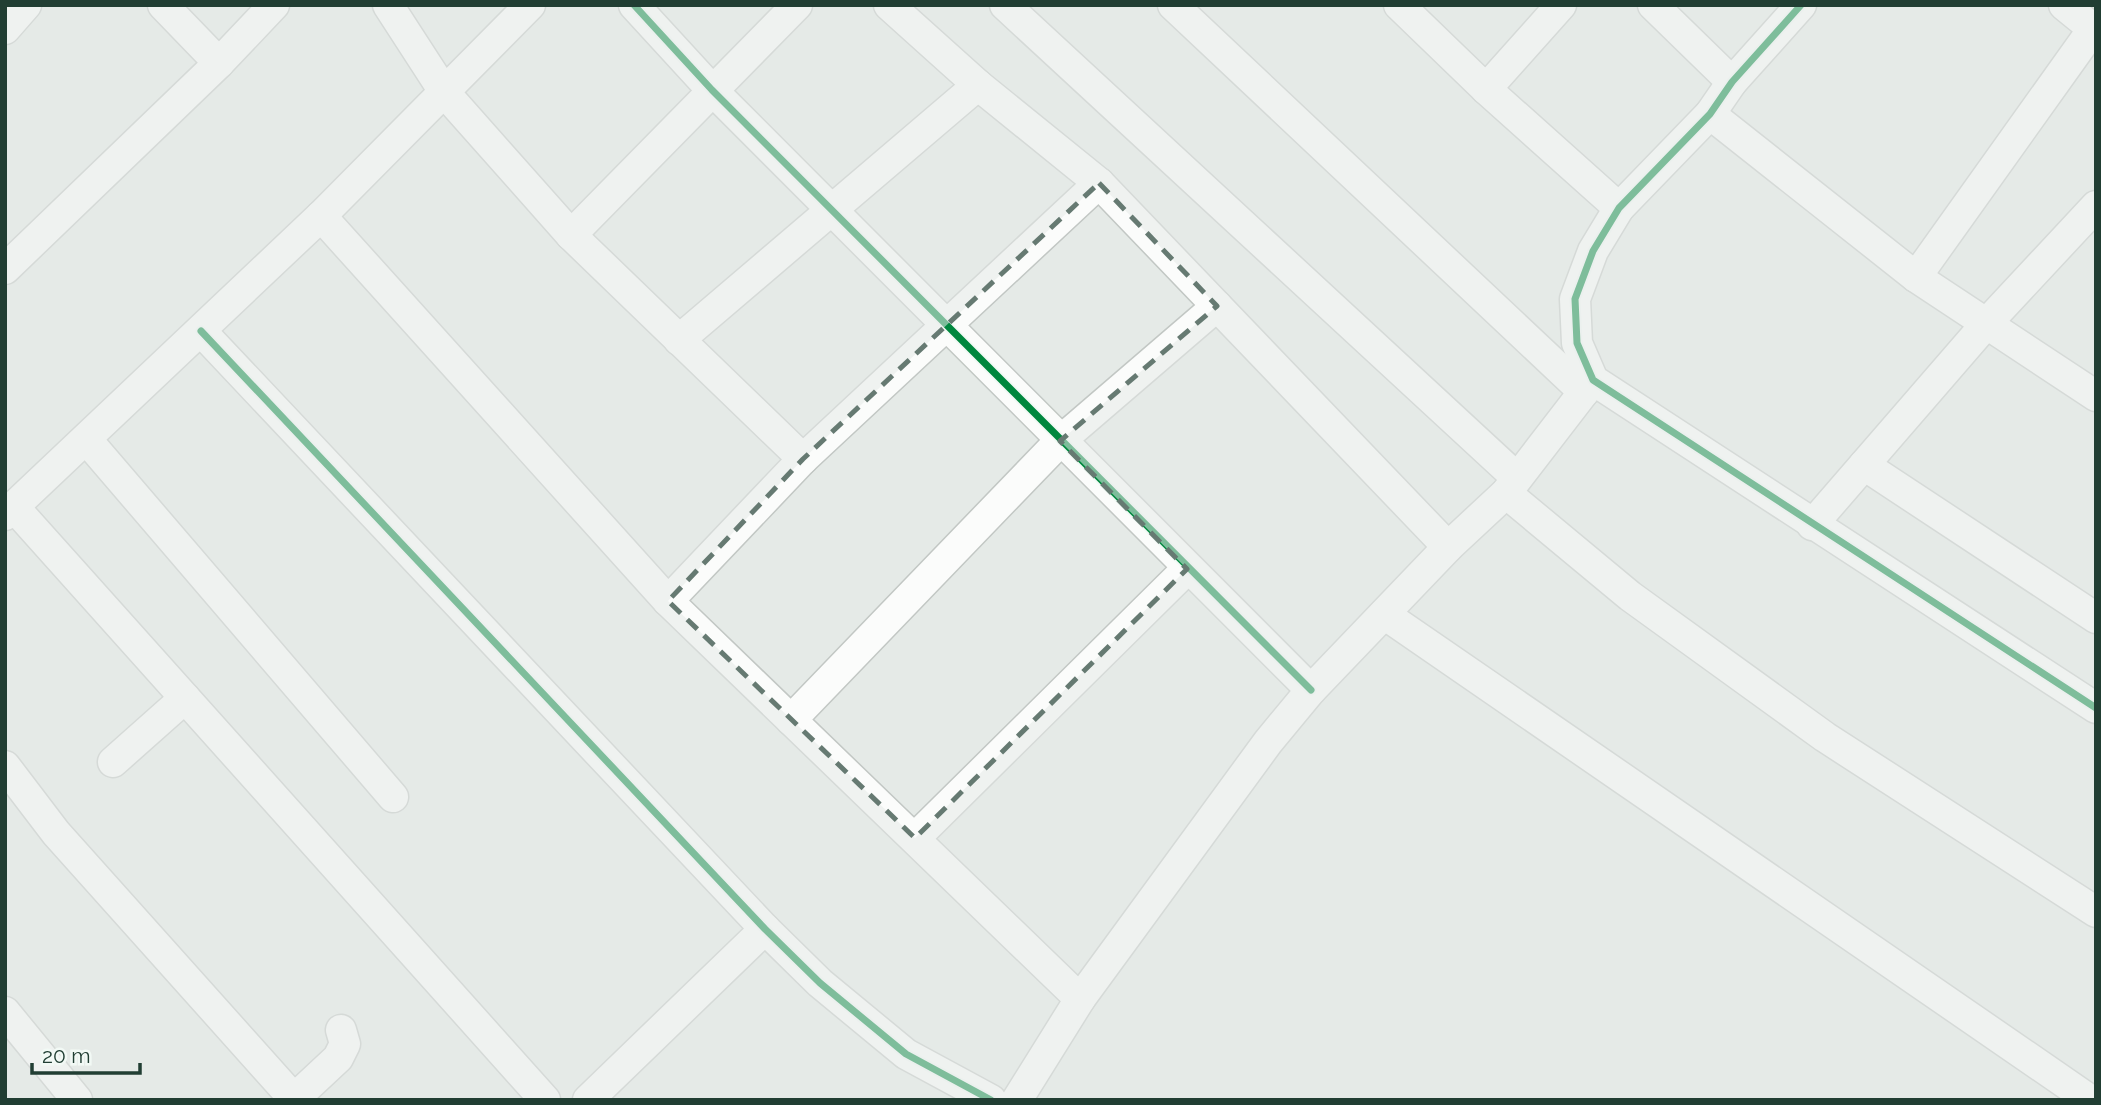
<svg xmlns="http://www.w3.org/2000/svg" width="2101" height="1105" font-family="Raleway,sans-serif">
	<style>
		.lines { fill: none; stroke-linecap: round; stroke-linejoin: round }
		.street-casing { stroke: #c2c7c4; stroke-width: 33 }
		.street { stroke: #fbfcfb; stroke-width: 30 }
		.cycleway-casing { stroke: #f2f9f5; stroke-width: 11 }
		.cycleway { stroke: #00873e; stroke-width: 7 }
		.marked { fill: none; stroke: #667a72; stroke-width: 5; stroke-dasharray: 14 9; stroke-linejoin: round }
	</style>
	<rect width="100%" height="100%" fill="#e5eae7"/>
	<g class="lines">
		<defs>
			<g id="street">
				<polyline points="163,5 219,63"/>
				<polyline points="388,5 445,93 571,235 803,459"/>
				<polyline points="634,5 712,90 1311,690"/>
				<polyline points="889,5 978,85 1099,183 1448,547"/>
				<polyline points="1005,5 1517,478"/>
				<polyline points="1173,5 1584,392"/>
				<polyline points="1399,5 1486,89 1619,208"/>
				<polyline points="1653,5 1732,82"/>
				<polyline points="1801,5 1732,82 1710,114 1619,208 1593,251 1575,299 1577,343 1593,380 2096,708"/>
				<polyline points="2064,5 2096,31"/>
				<polyline points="5,29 26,5"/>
				<polyline points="1486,89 1561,5"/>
				<polyline points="1710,114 1916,277 2096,396"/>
				<polyline points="321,216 668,601 1080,999"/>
				<polyline points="571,235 797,5"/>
				<polyline points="5,269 219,63 274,5"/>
				<polyline points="1916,277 2093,29"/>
				<polyline points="201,331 765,929 820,983 906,1054 991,1100"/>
				<polyline points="679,340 978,85"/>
				<polyline points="87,440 393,797"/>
				<polyline points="1864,465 2096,618"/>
				<polyline points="1506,493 1630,596 1825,737 2096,912"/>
				<polyline points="14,507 545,1100"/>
				<polyline points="5,515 321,216 530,5"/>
				<polyline points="1812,525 1986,324 2096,206"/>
				<polyline points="668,601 803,459 1099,183"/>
				<polyline points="1384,614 2090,1100"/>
				<polyline points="791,720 1060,441 1217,306"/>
				<polyline points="113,762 185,698"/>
				<polyline points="5,766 56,833 295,1100"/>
				<polyline points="915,838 1187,569"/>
				<polyline points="5,1012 77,1100"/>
				<polyline points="293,1100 338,1058 345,1044 341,1030"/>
				<polyline points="588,1100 765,929"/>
				<polyline points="1017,1100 1080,999 1268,742 1311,690 1448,547 1506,493 1593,380"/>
			</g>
		</defs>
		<use href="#street" class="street-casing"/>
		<use href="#street" class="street"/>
		<defs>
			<g id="cycleway">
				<polyline points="634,5 712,90 1311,690"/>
				<polyline points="1801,5 1732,82 1710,114 1619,208 1593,251 1575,299 1577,343 1593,380 2096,708"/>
				<polyline points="201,331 765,929 820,983 906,1054 991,1100"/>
			</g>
		</defs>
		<use href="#cycleway" class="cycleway-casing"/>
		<use href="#cycleway" class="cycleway"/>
	</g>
	<path d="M0 0H2101V1105H0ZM1099,183L1217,306L1060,441L1187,569L915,838L668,601L803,459Z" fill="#e5eae7" fill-opacity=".55" fill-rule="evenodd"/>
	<path class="marked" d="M1099,183L1217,306L1060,441L1187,569L915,838L668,601L803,459Z"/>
	<rect width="2101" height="1105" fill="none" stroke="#213e33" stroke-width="14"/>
	<path d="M32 1063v10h108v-10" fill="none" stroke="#213e33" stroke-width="3.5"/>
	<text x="42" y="1063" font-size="21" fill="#213e33" stroke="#f2f9f5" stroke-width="5" paint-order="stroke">20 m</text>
</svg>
